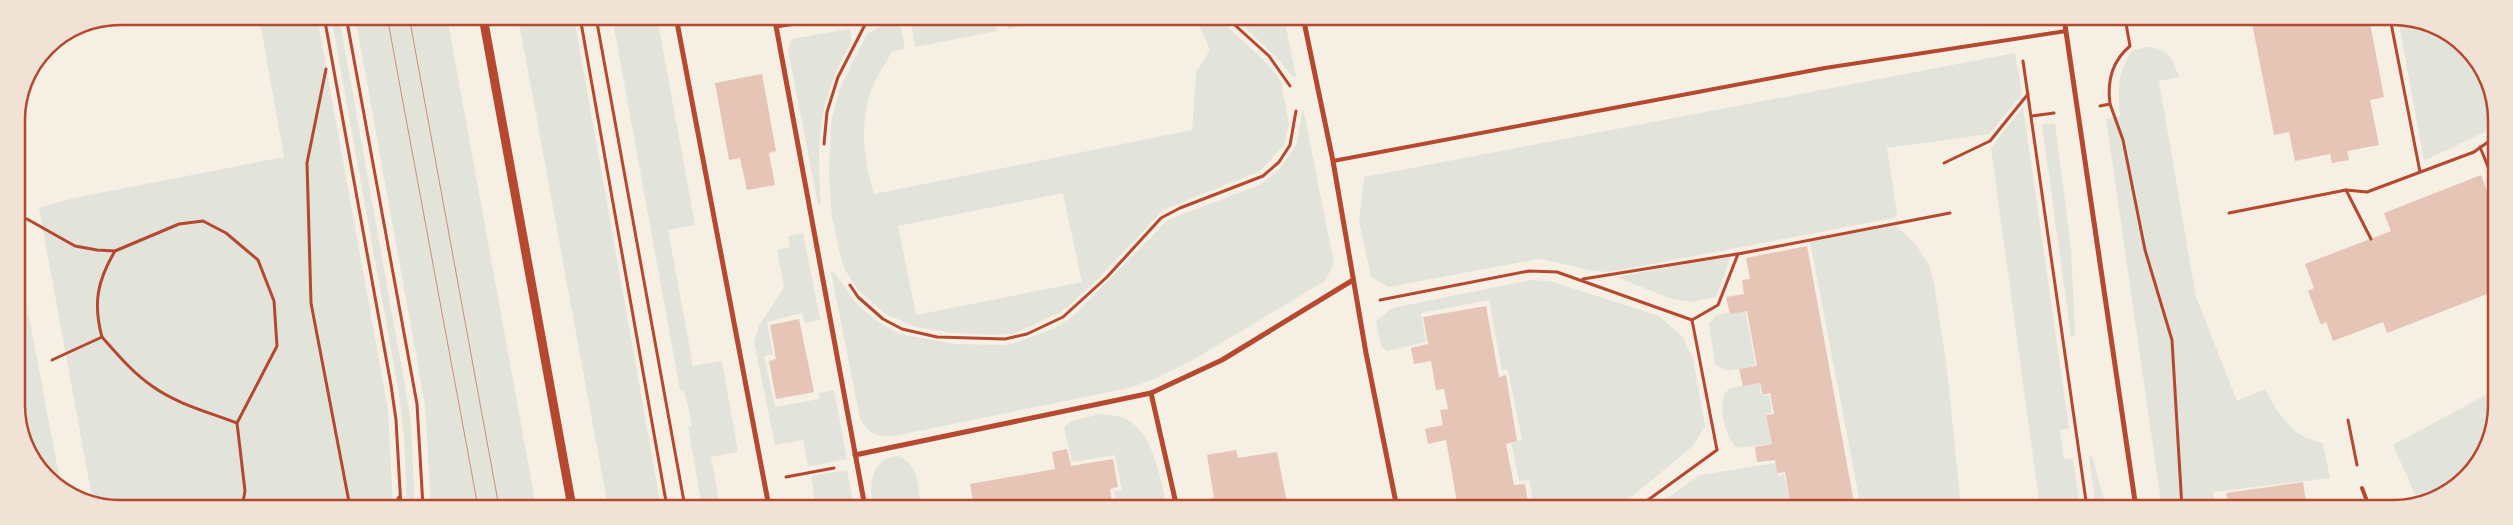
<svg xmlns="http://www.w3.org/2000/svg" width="2513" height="525" font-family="'Libre Baskerville',serif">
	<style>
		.green { fill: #e2e4dc; fill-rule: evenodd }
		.building { fill: #e6c5b7 }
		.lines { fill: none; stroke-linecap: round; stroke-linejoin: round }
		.path { stroke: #b5482f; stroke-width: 3 }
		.service { stroke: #b5482f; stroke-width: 4 }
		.minor { stroke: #b5482f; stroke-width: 5 }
		.tertiary { stroke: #b5482f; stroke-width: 9 }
		.tram { stroke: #cf8b77; stroke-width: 1 }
		.rim { fill: none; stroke: #b5482f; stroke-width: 2.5 }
	</style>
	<rect width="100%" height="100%" fill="#f6efe4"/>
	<g class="green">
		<polygon points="259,16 317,16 388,410 393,507 100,507 93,503 39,208 74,198 284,157"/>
		<polygon points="331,16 339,16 405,386 411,422 415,507 407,507 404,438 399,394"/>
		<polygon points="355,16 447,17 536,507 431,507 425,405"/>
		<polygon points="518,17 574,17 661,507 608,507"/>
		<polygon points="612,17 657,17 695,225 668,230 693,366 722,361 738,452 711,457 720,507 702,507 688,427 692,426 685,393 680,390"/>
		<polygon points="929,17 994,17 997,31 915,47 911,20"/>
		<polygon points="1006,17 1066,17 1008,29"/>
		<path d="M1195,17H1217L1266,62L1281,81L1289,124L1284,145L1260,171L1163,210L1095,282L1061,312L1013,334L991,335L954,333L915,327L884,313L859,291L845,270L840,255L832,216L829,174L831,123L839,90L867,34L886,23H900L905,49L892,52C883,67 872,83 868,101C860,131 865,165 874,194L1192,130L1196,72L1210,50ZM1063,193L1082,282L916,315L898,226Z"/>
		<polygon points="1234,17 1284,17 1296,76 1293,77 1278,59"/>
		<polygon points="2398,18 2413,18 2466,46 2495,99 2495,127 2424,161"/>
		<path d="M848,29L851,31V43C817,102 817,138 821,204L818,205L788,49L792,39Z"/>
		<path d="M2149,47C2170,49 2173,59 2179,77L2159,81L2196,297L2237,401L2265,389C2278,414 2293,438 2323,443L2330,478L2213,492L2214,508H2162L2106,119L2120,116C2118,92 2117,70 2133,50Z"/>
		<path d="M2015,53L2022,94L1989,134L1887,148L1897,213L1894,218L1610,272C1586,272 1563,262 1538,259L1389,287L1371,277L1359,221L1364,177Z"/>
		<path d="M1303,107L1334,263L1325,281L1191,361L1154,379L1129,388L894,436C877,437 868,434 860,419L831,272L833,271L857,304L878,322L900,334L955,344L1008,345L1053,329L1073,316L1168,220L1259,185L1278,171L1296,146Z"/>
		<polygon points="2023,107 2069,428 2060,430 2064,459 2073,458 2080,508 2040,508 1991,148"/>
		<polygon points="2055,123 2071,248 2075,336 2071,336 2042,125"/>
		<polygon points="1896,226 1917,246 1929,265 1934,284 1947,369 1961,508 1861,508 1810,241"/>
		<polygon points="803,233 820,320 805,323 802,313 767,322 773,354 764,356 775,407 819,399 819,393 834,390 847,459 808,467 803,440 775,445 754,342 759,326 784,287 777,250 790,247 788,236"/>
		<polygon points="1731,256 1716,297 1692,302 1672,299 1616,277"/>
		<polygon points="17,259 18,259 61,486 47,479 18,426"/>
		<polygon points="1531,280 1550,281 1659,316 1683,337 1693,358 1705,426 1693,446 1618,508 1534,508 1529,480 1519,481 1511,442 1522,440 1508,370 1502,370 1489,300 1421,313 1426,342 1387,351 1381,346 1376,321 1392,308"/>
		<polygon points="1745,310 1756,366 1727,371 1715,364 1709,324 1716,315"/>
		<path d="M1759,383L1762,396L1769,395L1772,413L1766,414L1772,444L1737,448C1726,438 1715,401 1728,390C1735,385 1751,385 1759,383Z"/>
		<polygon points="2495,390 2495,425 2462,483 2418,501 2393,445"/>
		<path d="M1101,414C1107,415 1115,415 1121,417C1154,428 1160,479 1167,508H1117L1114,491L1122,490L1115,455L1072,462L1064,427L1071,421Z"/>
		<path d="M898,456C919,465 918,486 921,507H873C869,486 870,458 898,456Z"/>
		<polygon points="2092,456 2106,508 2096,508 2089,457"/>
		<polygon points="1775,463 1778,476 1784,474 1791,508 1653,508 1700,475"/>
		<polygon points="847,470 854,507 816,507 811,476"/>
	</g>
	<g class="building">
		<polygon points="2251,18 2369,18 2384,97 2370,100 2379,145 2347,151 2349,160 2332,163 2330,154 2295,161 2289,132 2274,135"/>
		<polygon points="762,74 776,151 769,153 775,185 747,190 740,158 729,160 715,83"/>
		<polygon points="2481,175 2487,191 2495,188 2495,291 2387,333 2383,322 2333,341 2326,322 2321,325 2308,291 2314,288 2305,264 2391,231 2384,213"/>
		<polygon points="1807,246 1855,508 1791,508 1785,472 1777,473 1775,460 1757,462 1755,447 1772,444 1766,415 1774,414 1770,393 1763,395 1760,383 1743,386 1739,369 1757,366 1747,311 1730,314 1726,297 1744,294 1742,280 1750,279 1746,258"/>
		<polygon points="1486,306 1499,377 1506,375 1517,441 1506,444 1514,485 1525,484 1529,508 1458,508 1446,440 1428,444 1425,429 1443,425 1440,410 1448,409 1444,389 1436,390 1431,361 1414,364 1411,348 1428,344 1423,317"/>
		<polygon points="799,319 814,392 776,399 769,361 776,359 770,325"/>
		<polygon points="1067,449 1071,466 1113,459 1118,487 1110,489 1113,508 960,507 959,504 973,501 970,484 1055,469 1052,452"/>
		<polygon points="1236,450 1238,458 1277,452 1288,508 1198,508 1197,501 1214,498 1207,455"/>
		<polygon points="2303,482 2307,508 2229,508 2226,493"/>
	</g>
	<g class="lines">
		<g class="path">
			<polyline points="324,16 391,385 396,420 401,507"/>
			<polyline points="346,16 417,404 423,507"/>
			<polyline points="580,17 667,507"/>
			<polyline points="596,17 685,507"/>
			<polyline points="1226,17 1269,56 1290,86"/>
			<polyline points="2390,18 2420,172"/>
			<polyline points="2023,61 2087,508"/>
			<polyline points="326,69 307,163 311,303 350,507"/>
			<polyline points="2110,104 2123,140 2145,250 2172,340 2182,508"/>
			<path d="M2100,106L2110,104C2107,82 2112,61 2130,46L2125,18"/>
			<polyline points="2032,116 2054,113"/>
			<polyline points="824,144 827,112 838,77 869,17"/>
			<polyline points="2480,147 2495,184"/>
			<polyline points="1944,163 1990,141 2028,94"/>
			<polyline points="2346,190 2371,239"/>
			<polyline points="2229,213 2346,190 2367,192 2474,152 2495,137"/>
			<polyline points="27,219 75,246 97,250 115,251 179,224 203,221 226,233 258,260 274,301 277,346 237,423 245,491 242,507"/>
			<polyline points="1583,279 1737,254"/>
			<polyline points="850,285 858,297 883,319 902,329 937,337 1005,339 1027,334 1063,317 1107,277 1161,218 1180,208 1263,176 1279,162 1290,145 1296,111"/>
			<polyline points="1380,300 1529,271 1557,272 1692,320 1717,450 1637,508"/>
			<polyline points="1692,320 1718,305 1738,254 1950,213"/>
			<path d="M102,337C93,304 97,281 115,251"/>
			<path d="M52,360L102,337C118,355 133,373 152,386C177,404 208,412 237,423"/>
			<polyline points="2348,420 2357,465"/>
			<polyline points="786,477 834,468"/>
			<polyline points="394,507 399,497"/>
		</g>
		<g class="service">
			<polyline points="1333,161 1825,68 2066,31"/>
			<polyline points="2362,488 2370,509"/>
		</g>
		<g class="minor">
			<polyline points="676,17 769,507"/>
			<polyline points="774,17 776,26 832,17"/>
			<polyline points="1303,17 1333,161 1366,353 1397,508"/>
			<polyline points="2064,18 2136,508"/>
			<polyline points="776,26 865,507"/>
			<polyline points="1151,393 1177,508"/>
			<polyline points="855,455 1151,393 1222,360 1353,280"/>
		</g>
		<polyline class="tertiary" points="483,17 572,507"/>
		<g class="tram">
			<polyline points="387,16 478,507"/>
			<polyline points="409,16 499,507"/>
		</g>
	</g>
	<path d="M0 0H2513V525H0ZM120 25H2393A95 95 0 0 1 2488 120V405A95 95 0 0 1 2393 500H120A95 95 0 0 1 25 405V120A95 95 0 0 1 120 25Z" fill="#f1e2d6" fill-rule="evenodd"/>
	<path class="rim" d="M120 25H2393A95 95 0 0 1 2488 120V405A95 95 0 0 1 2393 500H120A95 95 0 0 1 25 405V120A95 95 0 0 1 120 25Z"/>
</svg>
